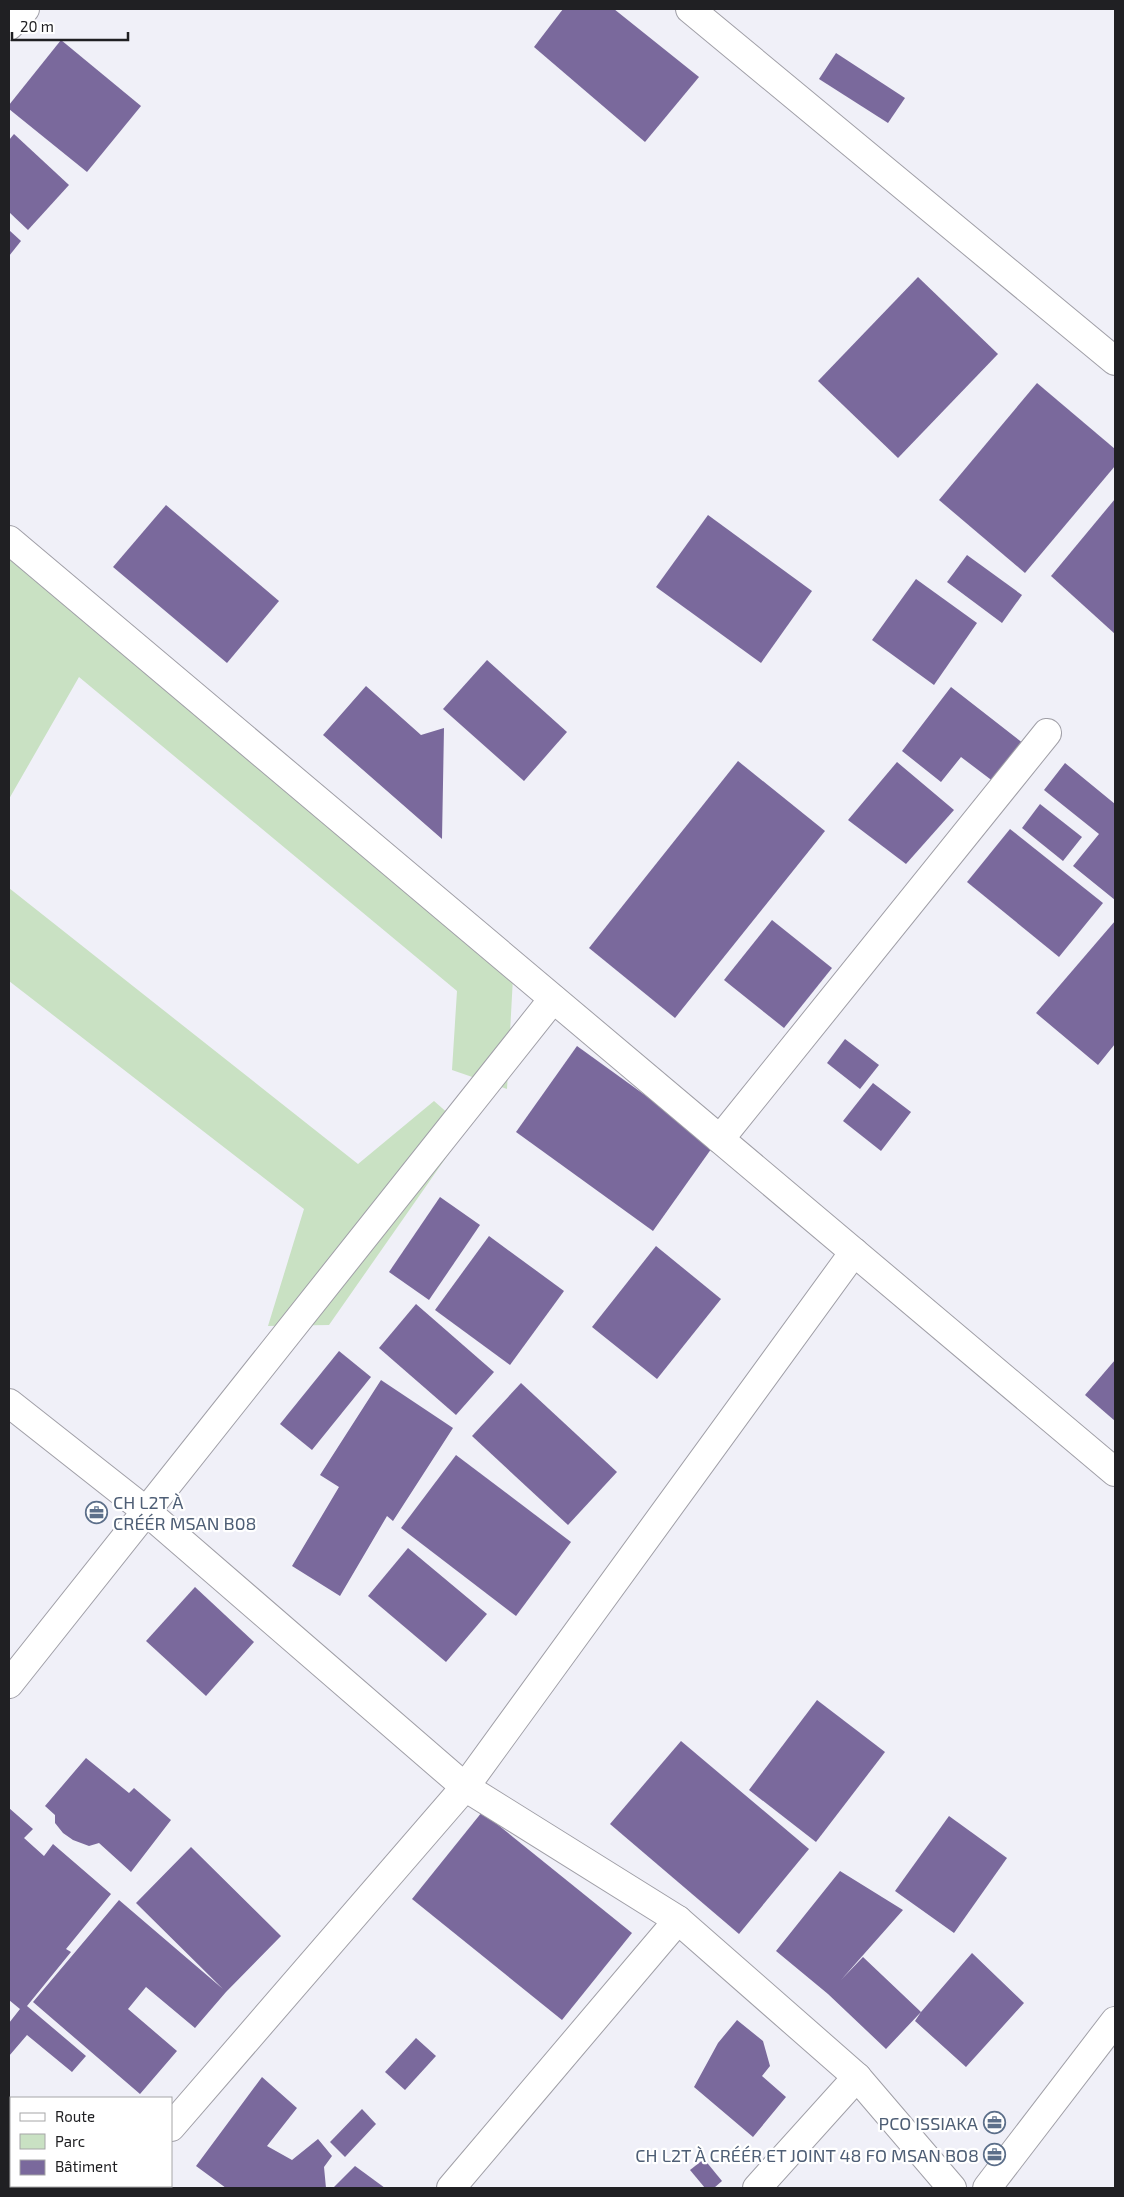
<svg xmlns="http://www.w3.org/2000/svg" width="1124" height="2197" font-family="'Exo 2',sans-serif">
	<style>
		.green { fill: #c9e1c3 }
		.building { fill: #7a699c }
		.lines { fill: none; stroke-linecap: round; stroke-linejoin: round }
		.minor-casing { stroke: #a09fa7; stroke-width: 30 }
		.minor { stroke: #fff; stroke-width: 28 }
		.labels { text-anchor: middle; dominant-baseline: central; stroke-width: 4.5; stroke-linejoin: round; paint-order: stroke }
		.service-label { font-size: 18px; fill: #4e5e75; stroke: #fff; text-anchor: end }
	</style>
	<rect width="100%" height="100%" fill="#f0f0f8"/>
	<g class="green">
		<polygon points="9,535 513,977 507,1089 452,1070 457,991 79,677 9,799"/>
		<polygon points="9,888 358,1164 434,1101 466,1129 329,1325 268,1326 304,1209 9,981"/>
	</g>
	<g class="building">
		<polygon points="563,9 614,9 699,77 645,142 534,47"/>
		<polygon points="61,40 141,106 87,172 9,109 9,105"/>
		<polygon points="836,53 905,98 888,123 819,79"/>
		<polygon points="14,134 69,185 28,230 9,212 9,140"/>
		<polygon points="9,230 21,241 9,256"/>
		<polygon points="918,277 998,354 898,458 818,381"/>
		<polygon points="1037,383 1115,449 1115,466 1025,573 939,500"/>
		<polygon points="1115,499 1115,634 1051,576"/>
		<polygon points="166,505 279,601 227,663 113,567"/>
		<polygon points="708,515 812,591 761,663 656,587"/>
		<polygon points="967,555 1022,595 1002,623 947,582"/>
		<polygon points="916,579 977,623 934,685 872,640"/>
		<polygon points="487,660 567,732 524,781 443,709"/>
		<polygon points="366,686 421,735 444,728 442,839 323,735"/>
		<polygon points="951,687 1024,744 994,782 961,757 941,782 902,751"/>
		<polygon points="738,761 825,831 675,1018 589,948"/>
		<polygon points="897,762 954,810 906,864 848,820"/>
		<polygon points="1065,763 1115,804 1115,900 1073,866 1099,834 1044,790"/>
		<polygon points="1040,804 1082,837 1063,861 1022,828"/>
		<polygon points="1010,829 1103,903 1059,957 967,882"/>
		<polygon points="772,920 832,968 784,1028 724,980"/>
		<polygon points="1115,921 1115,1044 1098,1065 1036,1013"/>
		<polygon points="845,1039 879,1065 860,1089 827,1063"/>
		<polygon points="577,1046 714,1145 653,1231 516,1132"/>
		<polygon points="873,1083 911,1112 881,1151 843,1121"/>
		<polygon points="440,1197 480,1225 429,1300 389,1272"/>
		<polygon points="489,1236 564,1291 510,1365 435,1310"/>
		<polygon points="656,1246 721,1299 657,1379 592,1327"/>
		<polygon points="416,1304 494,1372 456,1415 379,1348"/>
		<polygon points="339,1351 371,1377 312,1450 280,1424"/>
		<polygon points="1115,1360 1115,1421 1085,1395"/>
		<polygon points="381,1380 453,1428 393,1521 387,1516 340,1596 292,1566 339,1487 320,1475"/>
		<polygon points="521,1383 617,1472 568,1525 472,1436"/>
		<polygon points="456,1455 571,1542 516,1616 401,1528"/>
		<polygon points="408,1548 487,1614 446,1662 368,1596"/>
		<polygon points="195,1587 254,1642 206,1696 146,1641"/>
		<polygon points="817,1700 885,1752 816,1842 749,1790"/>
		<polygon points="681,1741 809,1849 739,1934 610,1824"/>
		<polygon points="86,1758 129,1793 134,1788 171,1820 131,1872 99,1843 89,1846 73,1840 63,1833 55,1823 55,1815 45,1806"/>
		<polygon points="9,1808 33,1829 24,1838 44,1856 53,1844 111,1894 66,1949 71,1952 27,2006 86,2056 72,2072 27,2035 9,2056 9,2023 20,2009 9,2000"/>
		<polygon points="482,1812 632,1933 562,2020 412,1899"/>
		<polygon points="949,1816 1007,1858 954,1933 895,1891"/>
		<polygon points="191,1847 281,1936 226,1992 195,2028 146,1987 128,2009 177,2051 140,2094 33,2002 119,1900 223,1989 136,1903"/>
		<polygon points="840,1871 903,1910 841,1980 863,1957 921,2012 972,1953 1024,2003 966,2067 915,2021 921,2012 886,2049 828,1994 776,1951"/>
		<polygon points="737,2020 763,2041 770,2066 762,2076 786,2097 753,2137 694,2087 718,2043"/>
		<polygon points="416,2038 436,2056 405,2090 385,2072"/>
		<polygon points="262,2077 297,2108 267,2146 292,2160 318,2139 332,2156 324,2167 326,2188 226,2188 196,2166"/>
		<polygon points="362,2109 376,2124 345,2157 330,2142"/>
		<polygon points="704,2159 722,2181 714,2188 705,2188 690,2170"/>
		<polygon points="355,2166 385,2188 333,2188"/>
	</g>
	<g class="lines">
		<defs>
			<g id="minor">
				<polyline points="690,9 1115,361"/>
				<polyline points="9,26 25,9"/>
				<polyline points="9,540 1115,1472"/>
				<polyline points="720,1139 1047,733"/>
				<polyline points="9,1403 146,1511 465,1787 678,1920 857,2077 952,2188"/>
				<polyline points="9,1684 553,999"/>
				<polyline points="171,2127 465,1787 854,1252"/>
				<polyline points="119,2188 121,2186"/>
				<polyline points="451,2188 678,1920"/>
				<polyline points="757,2188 857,2077"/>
				<polyline points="987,2188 1115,2021"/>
			</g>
		</defs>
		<use href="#minor" class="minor-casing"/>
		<use href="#minor" class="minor"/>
	</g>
	<defs>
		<symbol id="office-ring" viewBox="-11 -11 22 22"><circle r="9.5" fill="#fff" stroke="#5c6f8a" stroke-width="1.5"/><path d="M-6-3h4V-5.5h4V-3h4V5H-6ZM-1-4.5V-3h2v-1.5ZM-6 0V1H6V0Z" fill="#5c6f8a"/></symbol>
	</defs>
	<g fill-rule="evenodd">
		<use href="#office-ring" x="84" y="1500" width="25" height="25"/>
		<use href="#office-ring" x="982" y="2110" width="25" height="25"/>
		<use href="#office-ring" x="982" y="2142" width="25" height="25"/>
	</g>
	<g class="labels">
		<g class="service-label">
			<text x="113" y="1502" text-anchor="start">CH L2T À<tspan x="113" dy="21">CRÉÉR MSAN B08</tspan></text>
			<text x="978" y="2123">PCO ISSIAKA</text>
			<text x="979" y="2155">CH L2T À CRÉÉR ET JOINT 48 FO MSAN BO8</text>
		</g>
	</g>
	<rect width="1124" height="2197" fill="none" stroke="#202023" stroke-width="20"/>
	<rect x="10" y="2097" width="162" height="90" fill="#ffffff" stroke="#a6a6a7"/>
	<rect x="20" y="2113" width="25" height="8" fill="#ffffff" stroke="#a6a6a7"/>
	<text x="55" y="2122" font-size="15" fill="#202023">Route</text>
	<rect x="20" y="2134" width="25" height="15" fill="#c9e1c3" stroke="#a6a6a7"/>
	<text x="55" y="2147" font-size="15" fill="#202023">Parc</text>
	<rect x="20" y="2160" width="25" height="15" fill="#7a699c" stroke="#a6a6a7"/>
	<text x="55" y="2172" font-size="15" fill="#202023">Bâtiment</text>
	<path d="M12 32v8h116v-8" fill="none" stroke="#202023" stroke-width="2.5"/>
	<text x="20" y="32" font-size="15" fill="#202023" stroke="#ffffff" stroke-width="4" paint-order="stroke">20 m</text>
</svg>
